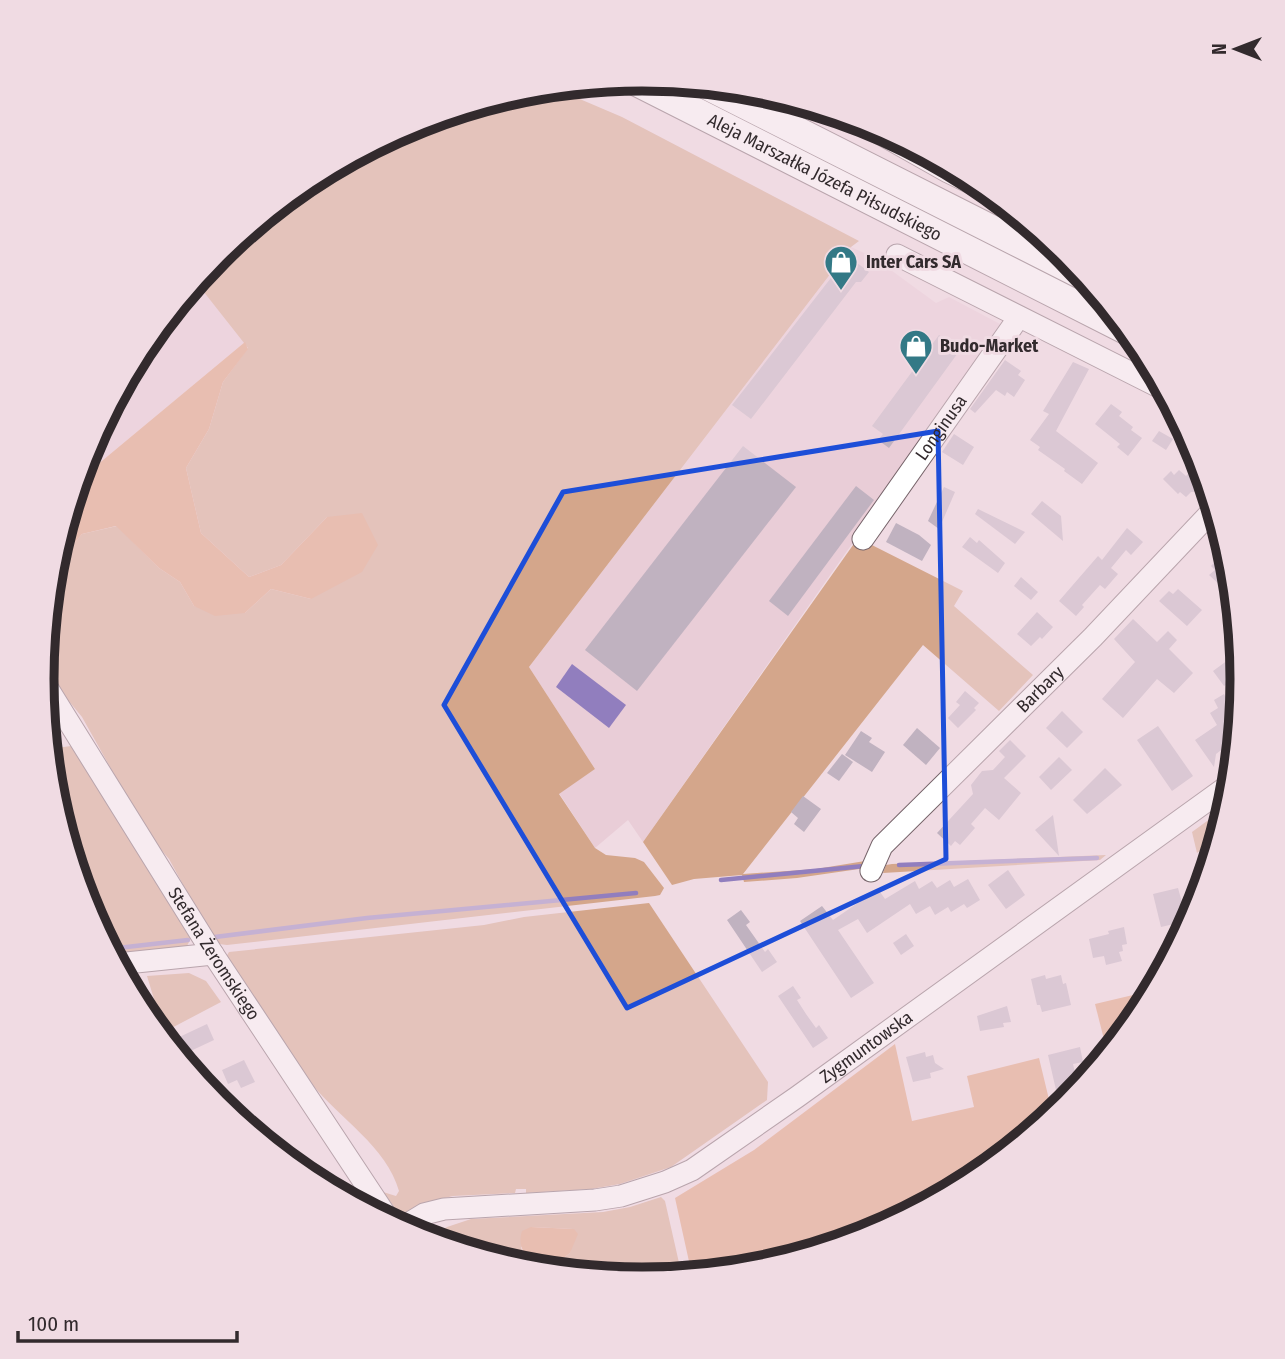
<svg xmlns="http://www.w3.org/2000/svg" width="1285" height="1359" font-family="'Fira Sans Condensed',sans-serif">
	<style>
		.built { fill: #e9cdd7 }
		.green { fill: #d4a68b }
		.forest { fill: #de9b74 }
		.water { fill: #917ebe }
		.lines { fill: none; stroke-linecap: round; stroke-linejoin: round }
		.stream { stroke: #917ebe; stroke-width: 4.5 }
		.building { fill: #c0b2c0 }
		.minor-casing { stroke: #76646a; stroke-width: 23 }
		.major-casing { stroke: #76646a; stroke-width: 30 }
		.minor { stroke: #fff; stroke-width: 21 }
		.major { stroke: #fff; stroke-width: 28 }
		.marked { fill: none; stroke: #1d4ed8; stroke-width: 5; stroke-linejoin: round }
		.labels { text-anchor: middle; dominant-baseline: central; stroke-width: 6; stroke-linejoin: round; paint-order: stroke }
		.street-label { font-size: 18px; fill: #322a2d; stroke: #f0dbe3 }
		.poi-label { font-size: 18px; font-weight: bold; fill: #322a2d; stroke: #f0dbe3; text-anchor: start }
		.rim { fill: none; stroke: #322a2d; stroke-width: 9 }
	</style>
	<rect width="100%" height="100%" fill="#f0dbe3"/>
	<g class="built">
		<polygon points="851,247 873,257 936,303 949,297 1000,324 1002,330 643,842 628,820 595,848 559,793 595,769 529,667"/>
		<polygon points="196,282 245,342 79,480 88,449 143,346"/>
	</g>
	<g class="green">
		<polygon points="554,88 622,117 859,241 851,247 529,667 595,769 559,794 595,848 606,855 635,858 644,862 664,888 660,895 655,896 227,945 219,944 209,932 169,859 147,833 82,717 63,694 45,654 46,637 60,622 50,596 52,581 62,558 82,534 117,526 159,568 180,582 194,606 245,613 271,589 311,599 327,517 281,565 249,577 201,533 186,468 209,429 223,382 248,348 196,282 218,255 309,180 413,125 526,90"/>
		<polygon points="902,197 1104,299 1116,315 897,204"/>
		<polygon points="858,538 963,591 954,606 1033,675 999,711 923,645 743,874 816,869 865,861 866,868 797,878 744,882 742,875 694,879 672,885 643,842"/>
		<polygon points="71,746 188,933 191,938 186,948 112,955 88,909 53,796 49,749"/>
		<polygon points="1229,805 1219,837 1197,853 1192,832"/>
		<polygon points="1106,855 1100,860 883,873 886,865 892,864"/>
		<path d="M649,903L768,1082L767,1100L671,1167L620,1184L591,1189L526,1193V1189H516L515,1193L453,1196L432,1201L407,1212L397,1211L390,1201L385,1203L383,1192L396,1196L399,1191C387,1147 339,1118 311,1083C280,1044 254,999 226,957L229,952L484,925L524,917Z"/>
		<polygon points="189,973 206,981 221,1002 164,1032 167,1042 160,1034 164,1032 147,976"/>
		<polygon points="661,1197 665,1201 682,1276 642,1280 547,1271 570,1253 573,1229 532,1227 521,1248 533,1266 529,1269 469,1251 467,1240 460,1241 460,1246 456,1243 451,1246 430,1239 447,1227 471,1219 603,1212 630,1207"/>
	</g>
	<g class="forest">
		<polygon points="245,342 248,349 223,382 209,429 186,468 201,533 249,577 281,565 327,517 362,513 378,545 362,572 311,599 271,589 245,613 215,616 194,606 180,582 159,568 116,526 82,534 62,558 52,581 54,562 79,480"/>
		<polygon points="50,596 60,623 46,637"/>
		<polygon points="1150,991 1151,995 1142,1013 1108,1055 1095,1004"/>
		<polygon points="895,1044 912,1121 974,1107 967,1076 1039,1058 1053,1116 976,1179 872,1234 759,1269 692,1275 675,1198 754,1150"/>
		<path d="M531,1227L574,1229L578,1234L570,1253L547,1271L529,1269L533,1266C525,1254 517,1246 522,1231Z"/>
	</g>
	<polygon class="water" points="572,664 626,705 609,728 556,687"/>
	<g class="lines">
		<g class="stream">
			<polyline points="899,865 1097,858"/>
			<polyline points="721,880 864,866"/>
			<polyline points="215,937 367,918 636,893"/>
			<polyline points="109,949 188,940"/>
		</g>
	</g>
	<g class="building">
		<polygon points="848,256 869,272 861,282 856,282 751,419 732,405"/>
		<polygon points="939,335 960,350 889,448 878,440 883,434 872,426"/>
		<polygon points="1005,360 1021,371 1018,375 1025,380 1014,397 1007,392 1005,396 996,390 975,413 970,409"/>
		<polygon points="1073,362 1089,369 1056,431 1098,463 1082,484 1064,471 1065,469 1038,450 1040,447 1030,440 1049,414 1043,411"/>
		<polygon points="1111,404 1122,412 1119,416 1133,427 1131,430 1142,438 1128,456 1117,447 1120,444 1095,424"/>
		<polygon points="1159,431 1173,439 1166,450 1152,441"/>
		<polygon points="954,434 974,447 963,465 942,452"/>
		<polygon points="743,446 796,487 637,691 585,650"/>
		<polygon points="1179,470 1186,476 1188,474 1205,491 1191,492 1186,497 1180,492 1178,494 1163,479 1171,471 1174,475"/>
		<polygon points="856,486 874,500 788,616 769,601"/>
		<polygon points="944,487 955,492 939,529 928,521"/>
		<polygon points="1042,501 1061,516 1063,541 1031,514"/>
		<polygon points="978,509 1025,532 1015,544 975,514"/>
		<polygon points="896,523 919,535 931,545 922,561 886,542"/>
		<polygon points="1127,528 1143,542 1131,555 1126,550 1111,568 1118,574 1105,589 1100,585 1082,605 1084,607 1076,616 1059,601 1098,556 1102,560"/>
		<polygon points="970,537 977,543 979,540 1005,563 998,573 962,547"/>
		<polygon points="1227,549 1232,563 1234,587 1226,580 1221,586 1209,575 1215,570 1211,566"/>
		<polygon points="1021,577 1038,592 1031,600 1014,586"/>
		<polygon points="1178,589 1202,610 1187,626 1159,601 1169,591 1173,594"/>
		<polygon points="1037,612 1053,627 1042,639 1040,637 1031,646 1017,634"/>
		<polygon points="1133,619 1157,642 1168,631 1177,640 1169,649 1193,673 1174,693 1157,679 1123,718 1102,699 1135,662 1114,639"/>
		<polygon points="1228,660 1238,672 1236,674 1238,676 1224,686 1213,671"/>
		<polygon points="965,691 979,703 974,708 976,710 958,728 948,718 960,705 956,702"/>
		<polygon points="1224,694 1239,723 1237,738 1216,754 1214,767 1195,740 1217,725 1210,713 1218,708 1214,700"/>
		<polygon points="1062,711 1083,732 1067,748 1046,728"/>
		<polygon points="1158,726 1193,776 1172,791 1137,740"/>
		<polygon points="917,728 940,748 926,765 903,745"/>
		<polygon points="861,731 872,738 869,742 885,752 872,772 845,755"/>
		<polygon points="1010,740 1026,756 1004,778 1021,793 999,820 985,808 971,824 975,828 960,845 955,841 951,846 937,833 973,794 971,785 982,771 993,770 1005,757 999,751"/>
		<polygon points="842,754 853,762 839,781 827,773"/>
		<polygon points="1059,757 1072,770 1051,790 1039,777"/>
		<polygon points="1105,768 1122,785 1087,814 1073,800"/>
		<polygon points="803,796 821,809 804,832 794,824 798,818 791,812"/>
		<polygon points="1053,815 1059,856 1035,830"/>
		<polygon points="1008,870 1025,895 1006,909 988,885"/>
		<polygon points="968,879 980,900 967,908 964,904 951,912 948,907 935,915 930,906 916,914 910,904 867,933 858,919 838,930 874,983 851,998 800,921 822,906 833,920 878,889 885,899 915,881 919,889 932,881 937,888 950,880 954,887"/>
		<polygon points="1178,888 1187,921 1161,927 1153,894"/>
		<polygon points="741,910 750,922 746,925 765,952 768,949 777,962 762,972 727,920"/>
		<polygon points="1124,927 1127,944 1122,945 1123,951 1119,952 1122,961 1106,965 1104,956 1093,958 1089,939 1109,934 1108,931"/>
		<polygon points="906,934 914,946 901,955 893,943"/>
		<polygon points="1045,975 1046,979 1061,975 1063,984 1066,983 1071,1005 1042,1012 1040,1005 1037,1005 1031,979"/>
		<polygon points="793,986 801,998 797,1000 806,1014 816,1028 819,1025 828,1038 813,1048 778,996"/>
		<polygon points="1007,1006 1011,1022 1003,1023 1004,1027 980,1031 977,1016"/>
		<polygon points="207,1024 214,1040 182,1055 175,1039"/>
		<polygon points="1080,1047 1083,1062 1073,1064 1076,1077 1066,1080 1068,1087 1056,1090 1048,1055"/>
		<polygon points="925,1052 926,1057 933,1055 935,1063 944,1069 930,1073 931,1078 913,1082 906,1057"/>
		<polygon points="244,1060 255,1082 241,1088 237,1080 228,1084 222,1070"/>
	</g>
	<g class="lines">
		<defs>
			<g id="minor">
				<polyline points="854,119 948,172 991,193"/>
				<polyline points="897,255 1165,390"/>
				<path id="s1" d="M863,539L1019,317"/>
				<path id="s2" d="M42,679L213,954L391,1223"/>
				<path id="s3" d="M871,871L882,846L1093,637L1215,508"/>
				<polyline points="117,964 213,954"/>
				<path id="s4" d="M401,1228L424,1214L444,1209L595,1200L621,1196L665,1182L692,1170L797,1097L1233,782"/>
			</g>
			<g id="major">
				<path id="s5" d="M633,80L1130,332"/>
				<polyline points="706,85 1084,276"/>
			</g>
		</defs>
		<use href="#minor" class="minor-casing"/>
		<use href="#major" class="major-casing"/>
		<use href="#minor" class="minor"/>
		<use href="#major" class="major"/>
	</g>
	<path d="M0 0H1285V1359H0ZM938,431L946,859L627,1008L444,705L563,492Z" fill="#f0dbe3" fill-opacity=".55" fill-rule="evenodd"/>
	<path class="marked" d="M938,431L946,859L627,1008L444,705L563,492Z"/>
	<defs>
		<symbol id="shop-pin" viewBox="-11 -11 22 30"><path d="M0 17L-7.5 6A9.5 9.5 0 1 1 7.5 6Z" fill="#337986" stroke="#f0dbe3"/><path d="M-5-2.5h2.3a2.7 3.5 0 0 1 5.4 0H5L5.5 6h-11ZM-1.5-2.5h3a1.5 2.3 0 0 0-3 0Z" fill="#fff"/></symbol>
	</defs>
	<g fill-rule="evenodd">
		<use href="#shop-pin" x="822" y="243" width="38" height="52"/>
		<use href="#shop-pin" x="897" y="327" width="38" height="52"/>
	</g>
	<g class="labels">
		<g class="street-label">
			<text stroke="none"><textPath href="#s5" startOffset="215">Aleja Marszałka Józefa Piłsudskiego</textPath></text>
			<text stroke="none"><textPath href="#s1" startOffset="136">Longinusa</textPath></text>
			<text stroke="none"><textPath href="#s3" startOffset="250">Barbary</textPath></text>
			<text stroke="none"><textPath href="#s2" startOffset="324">Stefana Żeromskiego</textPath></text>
			<text stroke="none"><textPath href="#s4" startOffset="514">Zygmuntowska</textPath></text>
		</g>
		<g class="poi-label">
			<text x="866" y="262">Inter Cars SA</text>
			<text x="940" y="346">Budo-Market</text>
		</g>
	</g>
	<path d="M0 0H1285V1359H0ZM54 679a588 588 0 1 1 1176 0a588 588 0 1 1-1176 0Z" fill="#f0dbe3" fill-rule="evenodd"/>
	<path class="rim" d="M54 679a588 588 0 1 1 1176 0a588 588 0 1 1-1176 0Z"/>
	<g transform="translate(1236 49) rotate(270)" stroke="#f0dbe3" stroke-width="5" paint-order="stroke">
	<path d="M0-5L12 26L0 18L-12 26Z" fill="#322a2d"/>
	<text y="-10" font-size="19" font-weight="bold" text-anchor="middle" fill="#322a2d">N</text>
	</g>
	<path d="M18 1331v10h219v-10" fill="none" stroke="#322a2d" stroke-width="3.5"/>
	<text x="28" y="1331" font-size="21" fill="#322a2d" stroke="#f0dbe3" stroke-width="5" paint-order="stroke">100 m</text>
</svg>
